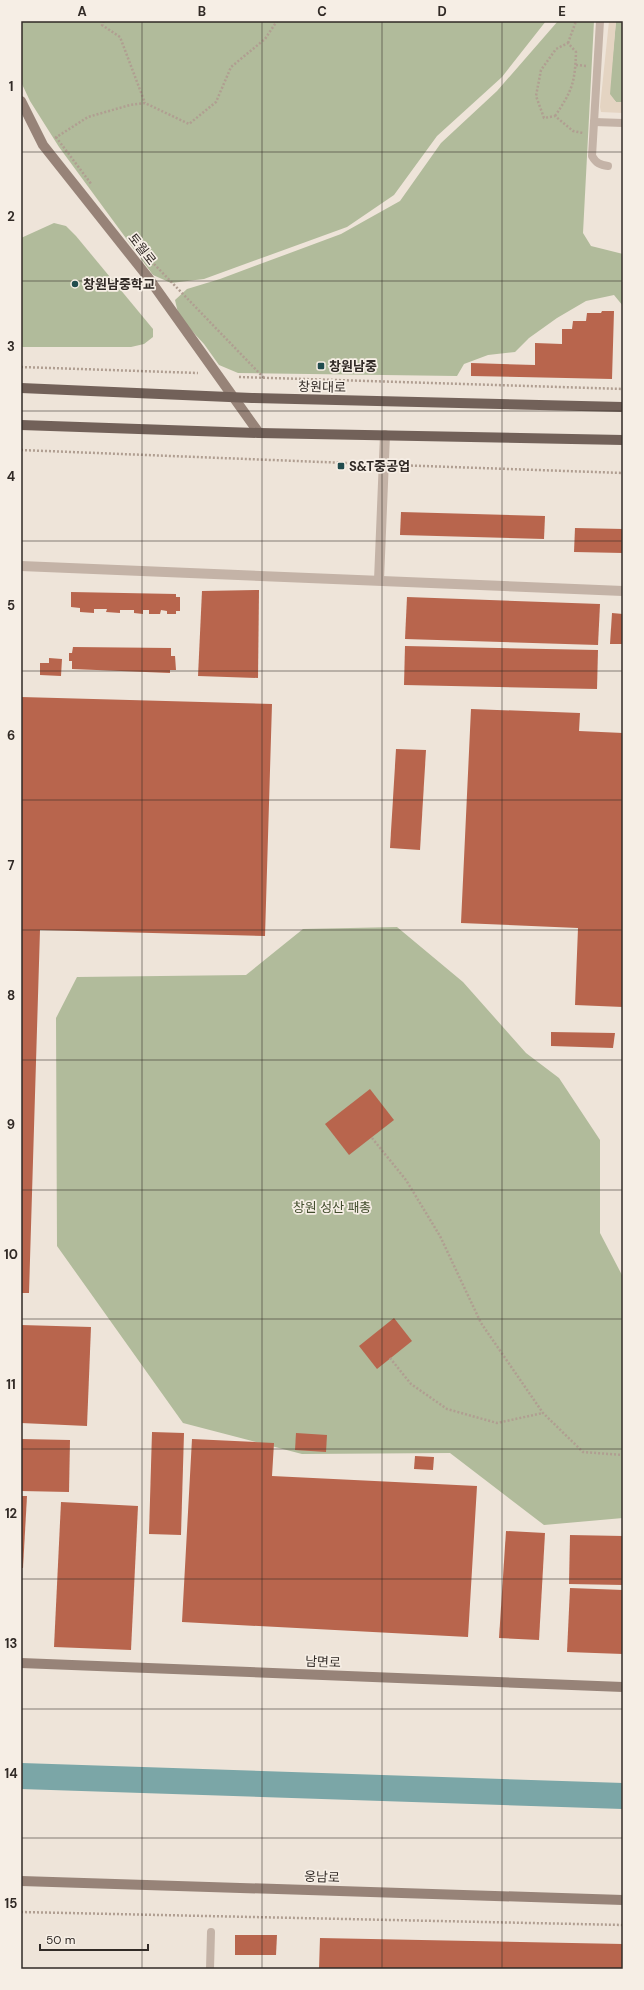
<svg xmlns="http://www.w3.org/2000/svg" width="644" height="1990" font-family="'DM Sans','Noto Sans KR',sans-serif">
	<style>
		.green { fill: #b1bb9b }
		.plaza { fill: #e4d4c2 }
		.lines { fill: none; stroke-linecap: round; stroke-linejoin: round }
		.river { stroke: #7ba6a7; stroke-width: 26 }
		.building { fill: #b8654d }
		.path { stroke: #b09e91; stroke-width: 2.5; stroke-dasharray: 2 2; stroke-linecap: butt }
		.lane { stroke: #c4b3a7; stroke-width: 8 }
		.street { stroke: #c4b3a7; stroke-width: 10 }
		.secondary { stroke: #978378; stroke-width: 10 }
		.primary { stroke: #726159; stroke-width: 10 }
		.grid { fill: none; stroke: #312a26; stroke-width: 1; stroke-opacity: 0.55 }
		.poi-dot { fill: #214c4e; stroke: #f6eee5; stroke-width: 1.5 }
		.labels { text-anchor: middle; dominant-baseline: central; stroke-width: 3.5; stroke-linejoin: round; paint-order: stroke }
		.street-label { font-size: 13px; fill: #312a26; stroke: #f6eee5 }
		.poi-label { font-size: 13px; font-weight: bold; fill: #312a26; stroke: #f6eee5; text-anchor: start }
		.park-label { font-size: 13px; fill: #424d2d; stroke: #f6eee5 }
		.neatline { fill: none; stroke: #312a26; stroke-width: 1.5 }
		.grid-label { font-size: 13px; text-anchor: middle; font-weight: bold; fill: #312a26 }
	</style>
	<rect width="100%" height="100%" fill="#eee4d9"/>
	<g class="green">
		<polygon points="21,21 546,21 502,77 437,136 394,195 347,227 204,279 171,283 153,275 59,147 30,101 21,82"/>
		<polygon points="558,21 594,21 583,233 591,246 623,254 623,306 614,295 586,301 557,318 529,338 515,352 488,355 464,364 457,376 238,373 219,365 204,344 179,317 175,300 187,289 220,279 341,234 400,201 441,143 497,91"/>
		<polygon points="616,21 623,21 623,102 616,102 609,94"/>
		<polygon points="54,223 66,226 76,236 153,329 153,337 144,344 131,347 21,347 21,238"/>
		<polygon points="397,927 463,982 526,1053 559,1078 600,1140 600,1233 623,1277 623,1518 544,1525 450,1453 302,1454 183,1423 57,1246 56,1018 77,977 246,975 303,929"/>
	</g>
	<polygon class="plaza" points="609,21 616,21 610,94 616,102 623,102 623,113 601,112 600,107"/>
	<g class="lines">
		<polyline class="river" points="21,1776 623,1796"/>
	</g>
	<g class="building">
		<polygon points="602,311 614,311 612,379 471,376 471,363 535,365 535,343 562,344 562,329 572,329 573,321 586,321 587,313 601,313"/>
		<polygon points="401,512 545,516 544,539 400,535"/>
		<polygon points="575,528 623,529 623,553 574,552"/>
		<polygon points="259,590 258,678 198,676 202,591"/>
		<polygon points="71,592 176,594 176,597 180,597 180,611 176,611 176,614 167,614 167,611 161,610 160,614 149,614 149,610 143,610 143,614 134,613 134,610 120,610 120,613 106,612 107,609 94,609 94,613 80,612 80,608 71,607"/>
		<polygon points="407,597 600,604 598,645 405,639"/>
		<polygon points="612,613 623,614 623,644 610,644"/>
		<polygon points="405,646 598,650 597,689 404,685"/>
		<polygon points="73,647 171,648 171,656 175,656 176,670 170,670 170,673 72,669 72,661 69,661 69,653 72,653"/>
		<polygon points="49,658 62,659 61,676 40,675 40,663 49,663"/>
		<polygon points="21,697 272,704 265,936 40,930 29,1293 21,1293"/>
		<polygon points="471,709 580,713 579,731 623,733 623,1007 575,1005 578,928 461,923"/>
		<polygon points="396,749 426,750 420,850 390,848"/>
		<polygon points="551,1032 615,1033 613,1048 551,1046"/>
		<polygon points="370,1089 394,1120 349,1155 325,1124"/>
		<polygon points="394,1318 412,1341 377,1369 359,1346"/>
		<polygon points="21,1325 91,1327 87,1426 21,1423"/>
		<polygon points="152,1432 184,1433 181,1535 149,1534"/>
		<polygon points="296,1433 327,1435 326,1452 295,1450"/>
		<polygon points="21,1439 70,1440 69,1492 21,1491"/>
		<polygon points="192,1439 274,1443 272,1476 477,1486 468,1637 182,1622"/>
		<polygon points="415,1456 434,1457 433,1470 414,1469"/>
		<polygon points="21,1496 27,1496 23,1568 21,1568"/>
		<polygon points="61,1502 138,1506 131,1650 54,1647"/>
		<polygon points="506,1531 545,1533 539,1640 499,1638"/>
		<polygon points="570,1535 623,1536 623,1585 569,1584"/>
		<polygon points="570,1588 623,1590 623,1654 567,1652"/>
		<polygon points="235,1935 277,1935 276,1955 235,1955"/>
		<polygon points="320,1938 623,1944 623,1969 319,1969"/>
	</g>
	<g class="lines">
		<g class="path">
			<polyline points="104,21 102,25 120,37 145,103"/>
			<polyline points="568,43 576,21"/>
			<polyline points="576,65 587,66"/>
			<path d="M555,116C572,91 575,83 576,52L568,43L556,49L541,70L536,96L544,118L555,116L573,131L583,133"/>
			<polyline points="56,137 92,185"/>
			<polyline points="55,138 88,117 130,105 145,103 189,124 216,102 231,67 265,39 277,21"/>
			<polyline points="154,264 264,378"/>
			<polyline points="21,367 198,373"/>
			<polyline points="239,377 623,389"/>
			<polyline points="21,450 372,464"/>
			<polyline points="395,465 623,473"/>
			<polyline points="372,1138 406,1180 440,1236 481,1323 543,1413 583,1452 623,1455"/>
			<polyline points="390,1358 411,1384 447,1409 497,1423 543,1413"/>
			<polyline points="21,1912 623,1925"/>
		</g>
		<g class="lane">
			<path d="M600,21L592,156C596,163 600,165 608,166"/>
			<polyline points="594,122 623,123"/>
			<polyline points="210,1969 211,1932"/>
		</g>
		<g class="street">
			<polyline points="21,566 623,591"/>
			<polyline points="379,580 385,435"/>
		</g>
		<g class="secondary">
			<polyline points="21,101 43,145 147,276 259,433"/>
			<polyline points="21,1663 623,1687"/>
			<polyline points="21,1881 623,1900"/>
		</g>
		<g class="primary">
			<polyline points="21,388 252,398 623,407"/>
			<polyline points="21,425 259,433 623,440"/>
		</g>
	</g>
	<path class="grid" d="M142,21V1969M262,21V1969M382,21V1969M502,21V1969M21,152H623M21,281H623M21,411H623M21,541H623M21,671H623M21,800H623M21,930H623M21,1060H623M21,1190H623M21,1319H623M21,1449H623M21,1579H623M21,1709H623M21,1838H623"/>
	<g class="poi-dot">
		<circle cx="75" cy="284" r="4"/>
		<rect x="317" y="362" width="8" height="8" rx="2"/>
		<rect x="337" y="462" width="8" height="8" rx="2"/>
	</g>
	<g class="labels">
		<g class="street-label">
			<text transform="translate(142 249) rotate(52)">토월로</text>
			<text transform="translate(322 387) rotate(1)">창원대로</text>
			<text transform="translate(323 1662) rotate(2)">남면로</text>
			<text transform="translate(322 1877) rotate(2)">웅남로</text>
		</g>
		<g class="poi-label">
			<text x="83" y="284">창원남중학교</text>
			<text x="329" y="366">창원남중</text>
			<text x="349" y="466">S&amp;T중공업</text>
		</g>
		<g class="park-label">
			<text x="332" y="1207">창원 성산 패총</text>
		</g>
	</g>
	<rect width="644" height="1990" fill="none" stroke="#f6eee5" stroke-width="44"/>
	<path d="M40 1944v6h108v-6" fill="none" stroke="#312a26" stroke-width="2"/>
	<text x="46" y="1944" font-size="12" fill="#312a26" stroke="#f6eee5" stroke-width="3" paint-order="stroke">50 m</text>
	<rect x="22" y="22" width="600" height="1946" class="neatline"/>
	<g class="grid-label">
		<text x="82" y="16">A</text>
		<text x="202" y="16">B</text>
		<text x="322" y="16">C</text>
		<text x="442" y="16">D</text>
		<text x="562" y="16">E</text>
		<text x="11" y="91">1</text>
		<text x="11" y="221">2</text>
		<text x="11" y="351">3</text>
		<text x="11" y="481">4</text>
		<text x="11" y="610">5</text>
		<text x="11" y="740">6</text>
		<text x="11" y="870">7</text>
		<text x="11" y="1000">8</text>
		<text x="11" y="1129">9</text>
		<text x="11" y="1259">10</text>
		<text x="11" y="1389">11</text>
		<text x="11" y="1518">12</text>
		<text x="11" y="1648">13</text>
		<text x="11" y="1778">14</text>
		<text x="11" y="1908">15</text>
	</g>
</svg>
